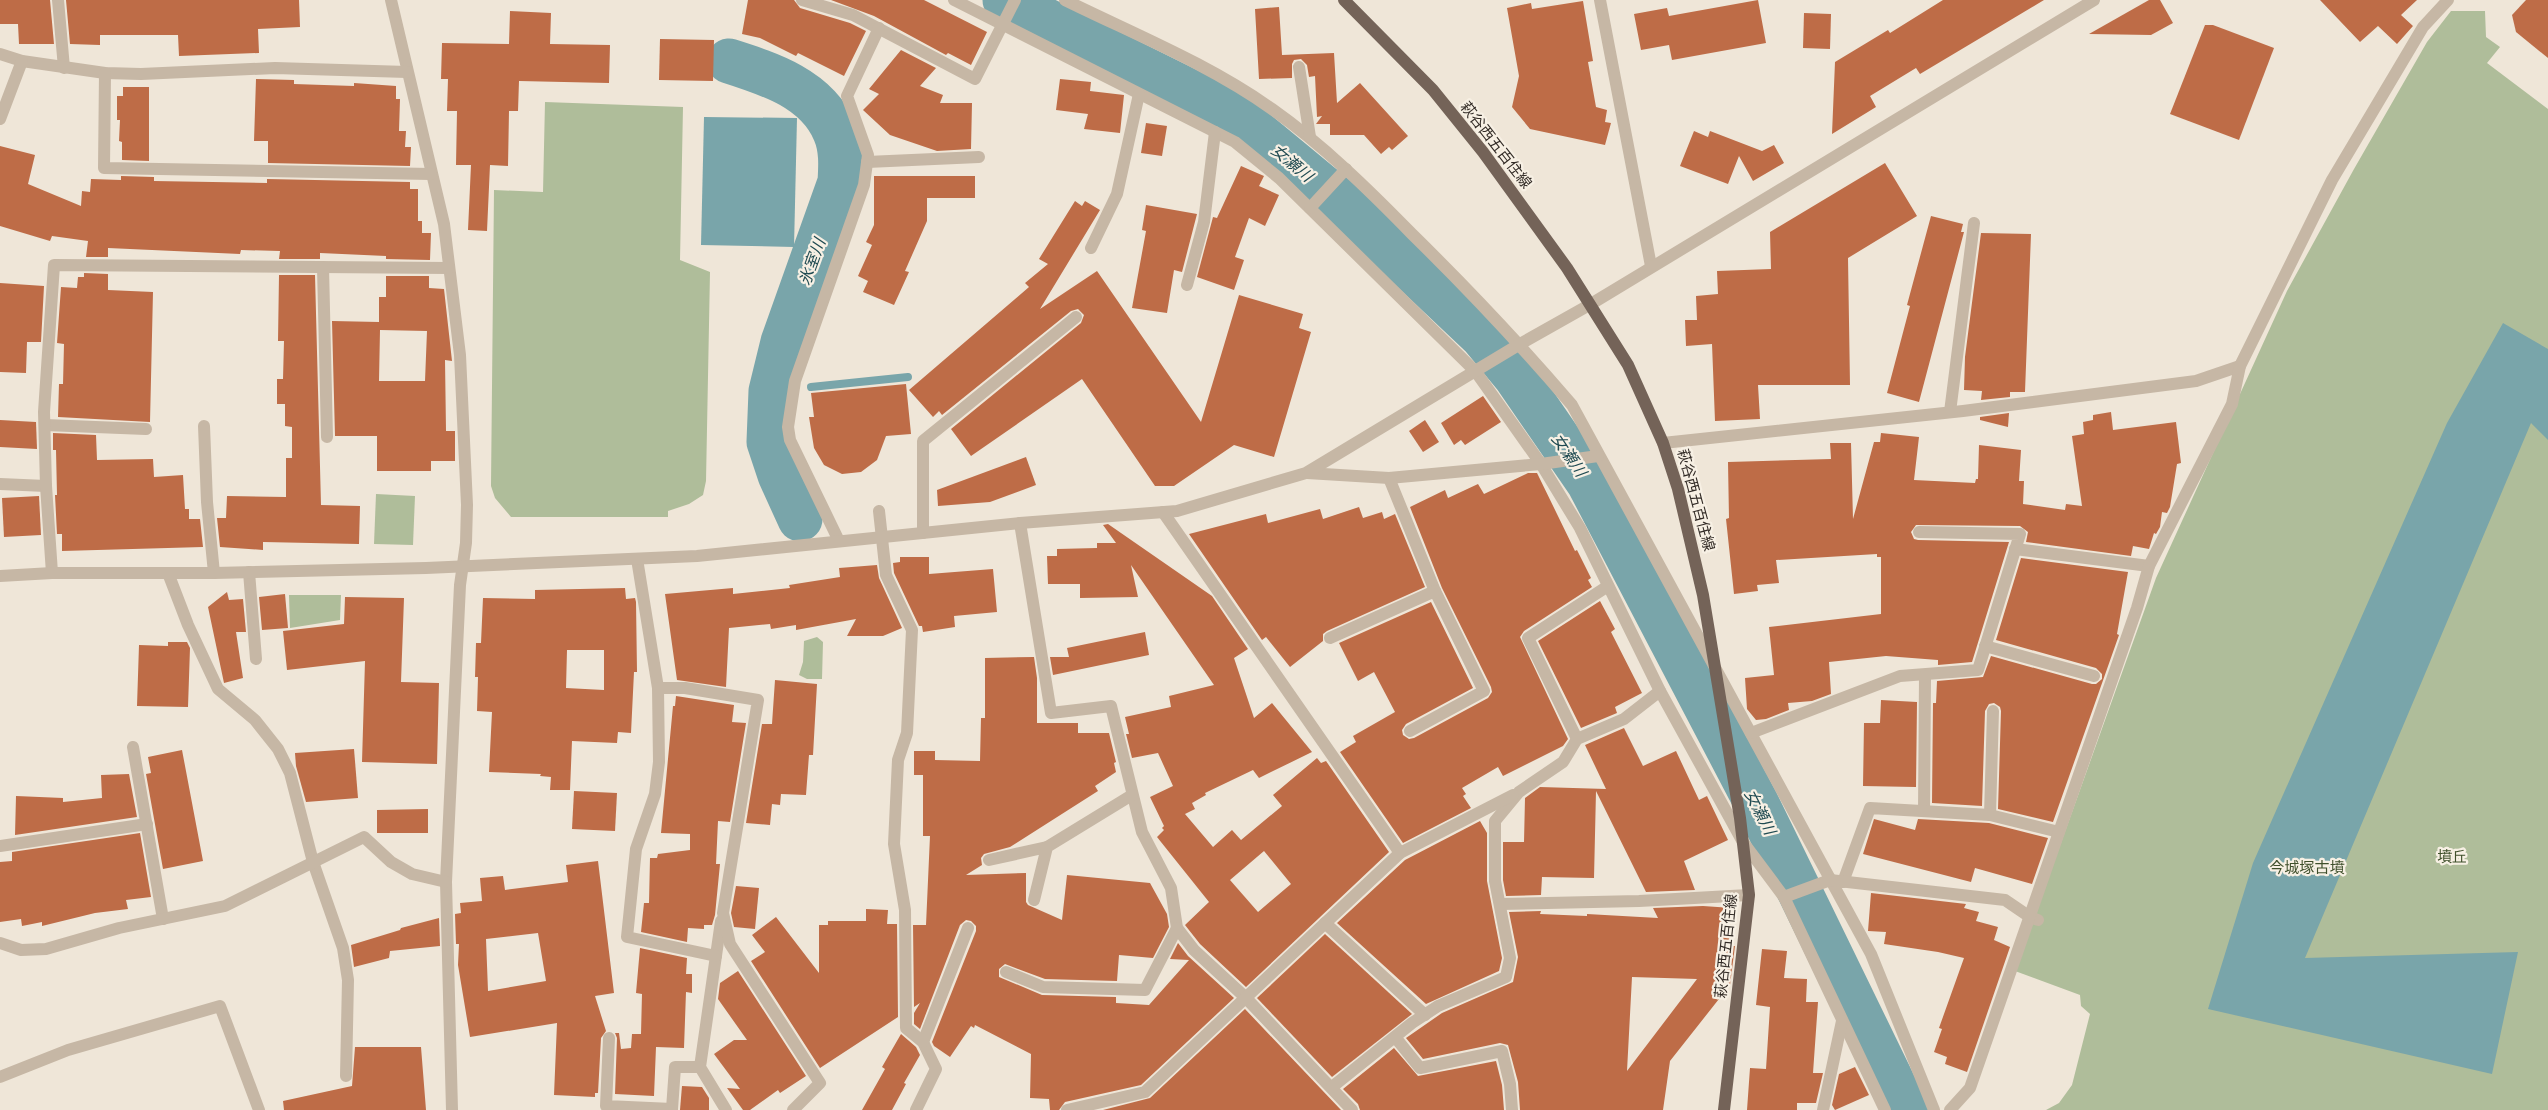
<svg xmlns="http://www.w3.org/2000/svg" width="2548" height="1110" font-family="'Roboto Condensed','Noto Sans JP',sans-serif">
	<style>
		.green { fill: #afbd9a }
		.water { fill: #79a5aa }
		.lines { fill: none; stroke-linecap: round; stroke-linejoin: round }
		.stream { stroke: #79a5aa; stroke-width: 8 }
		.river { stroke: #79a5aa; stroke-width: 45 }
		.building { fill: #be6c47; fill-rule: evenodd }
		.minor { stroke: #c6b7a5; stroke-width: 12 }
		.major { stroke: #746358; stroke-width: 12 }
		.labels { text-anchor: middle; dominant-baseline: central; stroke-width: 4.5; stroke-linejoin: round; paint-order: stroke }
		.street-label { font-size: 15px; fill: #322b26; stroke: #f7f0e4 }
		.park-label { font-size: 15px; fill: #3f4f2b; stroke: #f7f0e4 }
		.water-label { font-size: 16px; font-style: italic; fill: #1f4a51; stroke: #f7f0e4 }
	</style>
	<rect width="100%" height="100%" fill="#efe6d8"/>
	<g class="green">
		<polygon points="2451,11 2485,11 2486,37 2500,47 2487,63 2548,109 2548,1110 2046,1110 2059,1103 2072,1085 2090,1014 2081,1006 2080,995 2015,971 2156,578 2287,291 2354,169 2427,42"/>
		<polygon points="545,102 683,107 680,260 710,272 706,481 703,495 689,504 668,511 668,517 511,517 495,498 491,486 494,190 543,192"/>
		<polygon points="376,494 415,496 413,545 374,544"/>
		<polygon points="289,595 341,595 340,620 290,628"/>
		<polygon points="817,637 823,642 822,679 807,679 799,675 803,662 804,641"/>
	</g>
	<g class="water">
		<polygon points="704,117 797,118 794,247 701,245"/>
		<polygon points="2503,323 2548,349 2548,440 2531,423 2305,958 2518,952 2492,1074 2208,1009 2253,863 2447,423"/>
	</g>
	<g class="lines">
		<polyline class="stream" points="811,387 908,377"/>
		<g class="river">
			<polyline points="1005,0 1233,113 1335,197 1482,336 1516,377 1589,483 1757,804 1906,1110"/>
			<path d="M729,61C770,74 817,89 835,132C842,148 841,166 840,182L783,342L771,391L769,442L780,475L800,519"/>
		</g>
	</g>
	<g class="building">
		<polygon points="0,0 50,0 54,44 19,44 18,24 0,24"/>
		<polygon points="66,0 299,0 300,27 258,29 259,53 179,56 178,35 100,35 100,45 70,44"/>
		<polygon points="748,0 794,0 800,8 850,23 866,31 844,76 798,53 796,56 760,38 742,34"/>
		<polygon points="831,0 924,0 987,32 971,65 948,53 946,55 874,16"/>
		<polygon points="1758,0 1766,43 1672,60 1669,45 1641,50 1634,14 1667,8 1669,16"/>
		<polygon points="1943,0 2044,0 1920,74 1916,68 1870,96 1876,107 1832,134 1835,62 1888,30 1890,33"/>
		<polygon points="2149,0 2160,0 2173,23 2151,35 2089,34"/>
		<polygon points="2320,0 2417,0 2401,15 2413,26 2397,44 2378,26 2360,42"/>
		<polygon points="2526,0 2548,0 2548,58 2516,32 2512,15"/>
		<polygon points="1583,1 1593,61 1588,62 1596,107 1607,110 1605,122 1611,123 1605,145 1530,129 1512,107 1519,76 1507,8 1531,3 1532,9"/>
		<polygon points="1279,7 1282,55 1334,53 1337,103 1360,83 1408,136 1392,150 1389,147 1381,154 1364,135 1330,135 1330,124 1316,124 1322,116 1317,117 1315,76 1309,77 1307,65 1301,59 1294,60 1292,64 1292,78 1259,79 1255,9"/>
		<polygon points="510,11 551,13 550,44 610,45 609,83 519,81 518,111 509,111 508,166 490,165 487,231 468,230 471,165 456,165 457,111 447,111 448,79 441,79 442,43 509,44"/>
		<polygon points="1804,13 1831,14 1830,49 1803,48"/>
		<polygon points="2205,25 2213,25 2274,48 2239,140 2170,114"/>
		<polygon points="660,39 714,40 713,81 659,80"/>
		<polygon points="901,50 936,68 920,86 943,95 940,103 972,103 971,149 937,151 890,135 863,110 879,94 869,89"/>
		<polygon points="256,79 294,80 294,84 354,86 354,83 396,86 396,99 400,99 399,131 406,131 405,147 411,147 410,166 268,163 268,141 254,141"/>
		<polygon points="1060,79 1091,82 1090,91 1124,95 1120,133 1084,129 1088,114 1056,110"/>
		<polygon points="123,87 149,87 149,161 122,160 122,142 119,141 120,120 117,120 117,96 123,96"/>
		<polygon points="1146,123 1167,126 1162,156 1141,153"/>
		<polygon points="1694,131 1708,137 1710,131 1762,151 1774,145 1784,163 1753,181 1739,156 1728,184 1680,166"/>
		<polygon points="0,146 35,155 28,184 81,206 82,191 90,192 91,179 121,180 121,176 154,177 154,181 267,183 267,179 410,182 410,189 418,189 418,221 422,221 422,233 431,233 430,260 386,259 386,256 320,253 320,259 279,259 280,251 241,250 240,254 108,248 108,257 86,257 88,241 52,236 50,241 0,226"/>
		<polygon points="1885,163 1917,216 1848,258 1850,385 1758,385 1760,419 1715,421 1712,344 1686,346 1685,320 1697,320 1696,296 1718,294 1717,271 1771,269 1770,232"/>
		<polygon points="1241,166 1264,176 1259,186 1279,195 1265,226 1249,218 1235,257 1244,260 1234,290 1197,277 1213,217 1217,218"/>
		<polygon points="874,176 975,176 975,198 927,198 927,221 905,271 909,272 894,305 863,292 868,281 858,276 872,245 866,242 874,225"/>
		<polygon points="1075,201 1082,206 1085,201 1100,210 1040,309 1097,271 1201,422 1239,295 1303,314 1299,328 1311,332 1274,457 1234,445 1174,486 1155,486 1082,379 971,456 951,429 1081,323 1084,315 1078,309 1071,311 942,415 939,411 933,417 909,390 1029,287 1025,283 1048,264 1039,259"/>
		<polygon points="1146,205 1197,214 1182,272 1174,270 1167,313 1132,308 1146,231 1142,230"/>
		<polygon points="1931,216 1963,224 1961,232 1964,232 1919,402 1887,393 1910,306 1907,305"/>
		<polygon points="1981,233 2031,234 2025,392 2010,392 2010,397 1981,400 1982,391 1964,390 1965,357"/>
		<polygon points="84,273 108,274 108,290 153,292 150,422 58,417 59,384 63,384 64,344 57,343 61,287 77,288 78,277 84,277"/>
		<polygon points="279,275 315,275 321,505 360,506 359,544 263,542 263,550 220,547 217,518 226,518 227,496 286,497 286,458 292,458 292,427 285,426 285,404 277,404 277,379 283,379 284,341 278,341"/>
		<path d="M386,276H429V288L444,289L452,361L445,360L446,431H455V461H431V471H377V436H335L332,321L379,322V297H386ZM380,330L427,331L425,381H379Z"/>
		<polygon points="0,283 44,286 41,342 27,342 26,373 0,372"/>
		<polygon points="906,384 911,434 886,436 877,460 861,472 842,474 824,465 814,448 809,417 814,417 811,393"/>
		<polygon points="1483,396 1501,422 1465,445 1461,440 1454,445 1441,423"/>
		<polygon points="2111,412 2113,430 2176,422 2181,463 2177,464 2170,507 2167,513 2162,512 2160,527 2156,534 2154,533 2149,549 2133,546 2131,556 2026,542 2028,532 2020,526 1916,525 1911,532 1914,539 1918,540 2009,542 1972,662 1938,665 1938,660 1886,656 1829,662 1831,694 1812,701 1788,703 1789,710 1766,719 1756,720 1747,709 1745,678 1774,675 1769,627 1881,614 1881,557 1877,557 1877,554 1776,560 1779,583 1757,585 1758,591 1734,594 1726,519 1729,518 1728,462 1831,459 1830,443 1851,443 1853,519 1874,442 1880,442 1881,433 1919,437 1914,480 1975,483 1976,479 1978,479 1979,445 2021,450 2019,481 2024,481 2023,504 2065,510 2066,504 2082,506 2072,436 2084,434 2083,422 2093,420 2093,415"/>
		<polygon points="2009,413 2008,427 1980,420 1980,417"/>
		<polygon points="0,420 36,422 37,449 0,447"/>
		<polygon points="1425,420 1439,442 1423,452 1409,431"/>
		<polygon points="53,433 96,435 97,460 153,459 154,477 183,475 185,509 189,509 189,519 200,519 203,547 62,551 62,534 57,534 55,495 57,495 56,450 53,450"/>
		<polygon points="1026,457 1036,485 990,502 938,506 937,490"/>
		<polygon points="1528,473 1537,473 1538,475 1575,551 1577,550 1591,578 1588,580 1592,587 1524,631 1520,637 1568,739 1563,746 1503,776 1498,767 1462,788 1466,794 1463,796 1471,808 1403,843 1340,752 1356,742 1353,736 1395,712 1374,672 1358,681 1339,643 1431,602 1473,688 1406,724 1402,730 1403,735 1409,739 1414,738 1488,698 1492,692 1491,687 1442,588 1410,507 1445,490 1448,498 1478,484 1484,494"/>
		<polygon points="39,496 41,535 4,537 2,498"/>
		<polygon points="1359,507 1363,518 1382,512 1384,519 1395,514 1425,587 1327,631 1323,634 1323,641 1290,667 1266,637 1262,640 1189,534 1266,514 1268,523 1320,509 1323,519"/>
		<path d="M1108,524L1212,596L1248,649L1234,658L1254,718L1272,703L1312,752L1259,778L1253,770L1205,793L1206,795L1192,803L1195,809L1185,814L1213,847L1232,830L1241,840L1282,806L1273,795L1317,758L1321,763L1326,761L1389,852L1246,987L1200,944L1185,925L1209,902L1157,837L1164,830L1162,828L1164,826L1150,797L1173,786L1158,753L1132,758L1126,734H1129L1125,717L1171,707L1169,696L1214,685L1131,565L1138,597L1080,598V584H1048L1047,556H1057V549L1097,548V543H1116L1103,525ZM1264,851L1291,884L1258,912L1230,880Z"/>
		<polygon points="900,557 929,557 929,574 993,569 997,612 954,616 955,627 923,632 922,626 919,626 894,573 893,563 900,562"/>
		<polygon points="2021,558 2128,572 2117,634 2119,635 2053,822 1998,809 2001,711 2000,707 1994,703 1989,704 1985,711 1982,806 1932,803 1933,703 1936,703 1937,681 1983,677 1991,656 2092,684 2096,684 2102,679 2102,674 2096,668 1996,640"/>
		<polygon points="877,565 879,578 902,628 883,636 847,636 856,619 796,630 796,625 771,629 770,624 729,628 726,687 677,680 665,594 733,588 733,594 790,588 789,585 840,577 839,568"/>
		<path d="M625,588L626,599L635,598L636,602L637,672H634L631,733L618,732L617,743L572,741L570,790H550L551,777L540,776L541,774L489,772L492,712L477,711L478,677H475L476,643H481L483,598L535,599V590ZM567,650H604V690L566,688Z"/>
		<polygon points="227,592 229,600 243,599 246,632 236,632 243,678 224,683 208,607"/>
		<polygon points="285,594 288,628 262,630 259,597"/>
		<polygon points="345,597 404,598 401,682 439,683 437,764 362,762 365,661 287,670 283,631 344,624"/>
		<polygon points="1600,601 1615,629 1611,632 1642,693 1615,707 1617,713 1581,728 1538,641"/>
		<polygon points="1145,632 1149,655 1053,675 1050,657 1069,657 1067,648"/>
		<polygon points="168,642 187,642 190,648 188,707 137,706 139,645 168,646"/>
		<polygon points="1034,657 1037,678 1037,723 1078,723 1078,733 1109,733 1116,762 1114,763 1116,772 1095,786 1098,791 1010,847 984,854 981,858 982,865 966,875 1026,873 1026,902 1028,905 1062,920 1067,875 1150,883 1167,914 1169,927 1153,958 1119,955 1117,981 1045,979 1005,964 999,969 999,977 1042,995 1116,997 1116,1003 1149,1005 1189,960 1170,959 1178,943 1188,956 1234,998 1141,1085 1065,1102 1059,1110 1050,1110 1049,1099 1030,1098 1031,1054 975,1025 974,1028 971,1026 950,1057 934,1046 932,1042 976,931 976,926 971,921 966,920 960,925 920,1029 914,1024 914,1013 920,1003 914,1007 913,925 926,925 930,836 923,836 923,775 914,775 914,751 935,751 935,760 980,761 981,718 985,718 985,658"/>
		<polygon points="775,680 817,684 813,755 809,755 806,795 781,794 780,805 772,804 770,825 746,823 762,724 772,724"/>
		<polygon points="676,696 734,705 732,722 746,723 730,822 718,821 716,864 720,864 715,915 712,925 704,925 704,929 688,928 687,942 641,932 644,903 649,903 650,858 657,858 658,854 690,850 690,834 661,833 673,706 675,706"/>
		<polygon points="1881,700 1917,702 1916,787 1863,786 1864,723 1880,723"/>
		<polygon points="1624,728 1643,766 1676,751 1699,800 1707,796 1728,840 1684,861 1695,890 1646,892 1596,791 1594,878 1542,877 1541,895 1506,896 1503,880 1503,842 1524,842 1525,798 1540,787 1606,789 1585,745"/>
		<polygon points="354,749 358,798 306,802 296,766 295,753"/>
		<polygon points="182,750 203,861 163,869 146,774 151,773 148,757"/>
		<polygon points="129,774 137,817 15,835 16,796 63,798 63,802 102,798 101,775"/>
		<polygon points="574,791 617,793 615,831 572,829"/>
		<polygon points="428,809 428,833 377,833 377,810"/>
		<polygon points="1874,819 1915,830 1918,819 1989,823 2048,838 2032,884 1975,868 1971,882 1863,854"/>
		<polygon points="1480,821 1487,833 1487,881 1502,958 1499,971 1426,1004 1337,923 1405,860"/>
		<polygon points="140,833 151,897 126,900 128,909 95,913 42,926 42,922 22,926 21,919 0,922 0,862 12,861 12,852"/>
		<path d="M598,861L614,993L595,996L606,1031L601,1038L598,1093H595V1097L554,1095L557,1023L470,1037L458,965L459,944H456L455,914L461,913L460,903L482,901L480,878L503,876L505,890L568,882L566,865ZM538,933L546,981L488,991L486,939Z"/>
		<polygon points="736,886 759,888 755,929 734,927 731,913"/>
		<polygon points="1871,893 1966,904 1964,908 1979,912 1976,921 1998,927 1994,940 2010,947 1967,1072 1945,1064 1947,1057 1934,1052 1942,1029 1939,1028 1964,958 1938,952 1884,944 1886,932 1868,931"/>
		<path d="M1703,906L1732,908L1730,946H1735L1730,985L1670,1061L1663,1110H1520L1518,1082L1508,1045L1500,1043L1423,1059L1406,1038L1442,1013L1513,982L1518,957L1509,912L1541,911L1540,914L1587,916V914L1658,918L1653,908ZM1632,977L1697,979L1627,1071Z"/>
		<polygon points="866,909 888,910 887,924 897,924 898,1017 820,1068 751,961 765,952 752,935 776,917 819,973 819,925 828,925 828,921 866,921"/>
		<polygon points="439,918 440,946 390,951 389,958 354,967 351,945 400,930 401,928"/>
		<polygon points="1325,934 1412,1014 1332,1077 1257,998"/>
		<polygon points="640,948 687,958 686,974 692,974 692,993 686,992 684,1048 656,1047 654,1096 615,1094 617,1038 615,1033 619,1033 621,1049 631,1048 632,1034 641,1034 642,994 636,993"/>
		<polygon points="1762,949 1787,951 1784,978 1807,979 1806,1002 1818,1002 1813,1073 1823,1073 1816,1103 1797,1103 1797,1110 1747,1110 1750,1068 1766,1069 1770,1007 1756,1005"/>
		<polygon points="738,971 806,1076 780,1093 778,1090 750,1110 743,1110 727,1088 740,1089 714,1054 734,1040 747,1040 718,999 720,983"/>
		<polygon points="1245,1009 1341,1110 1103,1110 1150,1098"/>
		<polygon points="901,1034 916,1047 920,1055 904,1083 906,1084 892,1110 862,1110 885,1069 882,1067"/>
		<polygon points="355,1047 421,1047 426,1110 284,1110 283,1101 352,1086"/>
		<polygon points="1394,1048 1418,1076 1496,1061 1502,1085 1504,1110 1360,1110 1358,1104 1343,1089"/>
		<polygon points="1855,1067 1869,1095 1835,1110 1832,1105 1839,1074"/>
		<polygon points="682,1086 702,1087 709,1098 709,1110 680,1110"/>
	</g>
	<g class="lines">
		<g class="minor">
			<polyline points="58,0 64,68"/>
			<polyline points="391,0 444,224 460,355 467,505 466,543 460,585 446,882 452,1110"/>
			<polyline points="802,0 853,15 975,79 1015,0"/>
			<polyline points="954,0 1235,142 1279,178 1476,372 1541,464 1580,528 1660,691 1743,842 1784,897 1885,1110"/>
			<path d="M1065,0C1134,34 1209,64 1272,109C1323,145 1368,189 1412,234C1468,289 1521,345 1572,405L1871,954L1934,1110"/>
			<polyline points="1600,0 1651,266"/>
			<polyline points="0,54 22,61 105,73 141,74 275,68 407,72"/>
			<polyline points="1299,67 1310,137"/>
			<polyline points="105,73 104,168 431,174"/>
			<polyline points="0,119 22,61"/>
			<polyline points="867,162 979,157"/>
			<polyline points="1310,208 1346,169"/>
			<polyline points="1091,248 1117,194 1139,94"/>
			<polyline points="323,267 327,437"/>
			<polyline points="1187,285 1204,222 1215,132"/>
			<polyline points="1950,412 1974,223"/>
			<polyline points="45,425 146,429"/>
			<polyline points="204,426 207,502 214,573"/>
			<polyline points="1663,443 1963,411 2196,381 2240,366"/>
			<polyline points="1307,473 1389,478 1541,464 1598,456"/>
			<polyline points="1389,478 1435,591 1484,691 1410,731"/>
			<polyline points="0,484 46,486"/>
			<polyline points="879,511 886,575 912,630 907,733 898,760 894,844 905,910 906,1028 923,1042 936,1069 916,1110"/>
			<polyline points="1163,512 1400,853"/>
			<polyline points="1020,523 1051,713 1111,706 1142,832 1171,888 1177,928 1194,950 1245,997 1352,1110"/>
			<polyline points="923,533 923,441 1076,317"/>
			<polyline points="839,541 790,440 788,427 795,381 864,185 868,155 847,96 879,28"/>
			<polyline points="2015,549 2149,566"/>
			<polyline points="637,559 658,688"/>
			<polyline points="249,572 256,659"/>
			<polyline points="52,573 46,486 44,412 54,265 449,268"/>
			<polyline points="168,573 188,625 218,689 255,720 278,749 290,773 313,862 343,948 348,980 346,1076"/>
			<polyline points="0,576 52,573 214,573 426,568 697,556 1020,523 1177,511 1306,473 1520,344 1591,304 2094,0"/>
			<polyline points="1330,638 1435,591"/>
			<polyline points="1985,646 2094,676"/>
			<polyline points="1751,733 1900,676 1978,670 2020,534 1919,532"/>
			<polyline points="1577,739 1528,638 1608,586"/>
			<polyline points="133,747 163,919"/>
			<polyline points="1924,811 1925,676"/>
			<polyline points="1990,815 1993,711"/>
			<polyline points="0,846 147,824"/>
			<polyline points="989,860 1047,847"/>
			<polyline points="1843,882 1870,808 1990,815 2059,832"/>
			<polyline points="1784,897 1830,880 2005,900 2030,917 2038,920"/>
			<polyline points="1034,900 1047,847 1132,795"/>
			<polyline points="1500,904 1639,901 1749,895"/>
			<polyline points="721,921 700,1067 726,1110"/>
			<polyline points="1325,923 1425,1015"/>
			<polyline points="0,943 21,950 46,949 119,928 225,906 364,837 391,862 412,874 446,882"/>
			<polyline points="716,956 627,937 636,849 655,794 659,762 658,688 685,688 758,700 723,913 730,944 820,1083 793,1110"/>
			<polyline points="1006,972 1043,987 1145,990 1177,928"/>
			<polyline points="1395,1037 1420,1068 1502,1051 1510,1084 1512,1110"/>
			<polyline points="609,1038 606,1106 672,1109 675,1067 700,1067"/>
			<polyline points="923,1042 968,928"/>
			<polyline points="0,1077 68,1050 220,1006 259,1110"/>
			<polyline points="1332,1087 1412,1023 1438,1006 1506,977 1510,958 1495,881 1495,821 1519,792 1563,762 1577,739 1624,719 1660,691"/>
			<polyline points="1067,1110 1145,1092 1400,853 1513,795"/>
			<polyline points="1823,1110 1842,1021"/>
			<polyline points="1950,1110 1970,1088 2137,608 2149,566 2232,404 2240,366 2332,180 2423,27 2448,0"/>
		</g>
		<polyline class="major" points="1344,0 1433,90 1483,152 1567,268 1628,365 1663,443 1678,489 1703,595 1740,818 1749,895 1724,1110"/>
	</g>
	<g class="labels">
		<g class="street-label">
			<text transform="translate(1496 145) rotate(52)">萩谷西五百住線</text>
			<text transform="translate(1696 500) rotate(75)">萩谷西五百住線</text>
			<text transform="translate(1726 946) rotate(-84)">萩谷西五百住線</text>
		</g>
		<g class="park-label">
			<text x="2452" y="857">墳丘</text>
			<text x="2307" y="868">今城塚古墳</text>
		</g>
		<g class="water-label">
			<text transform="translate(1292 163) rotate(40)">女瀬川</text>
			<text transform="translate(812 262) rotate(-70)">氷室川</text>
			<text transform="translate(1569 455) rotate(56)">女瀬川</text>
			<text transform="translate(1760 812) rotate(63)">女瀬川</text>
		</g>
	</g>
</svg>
